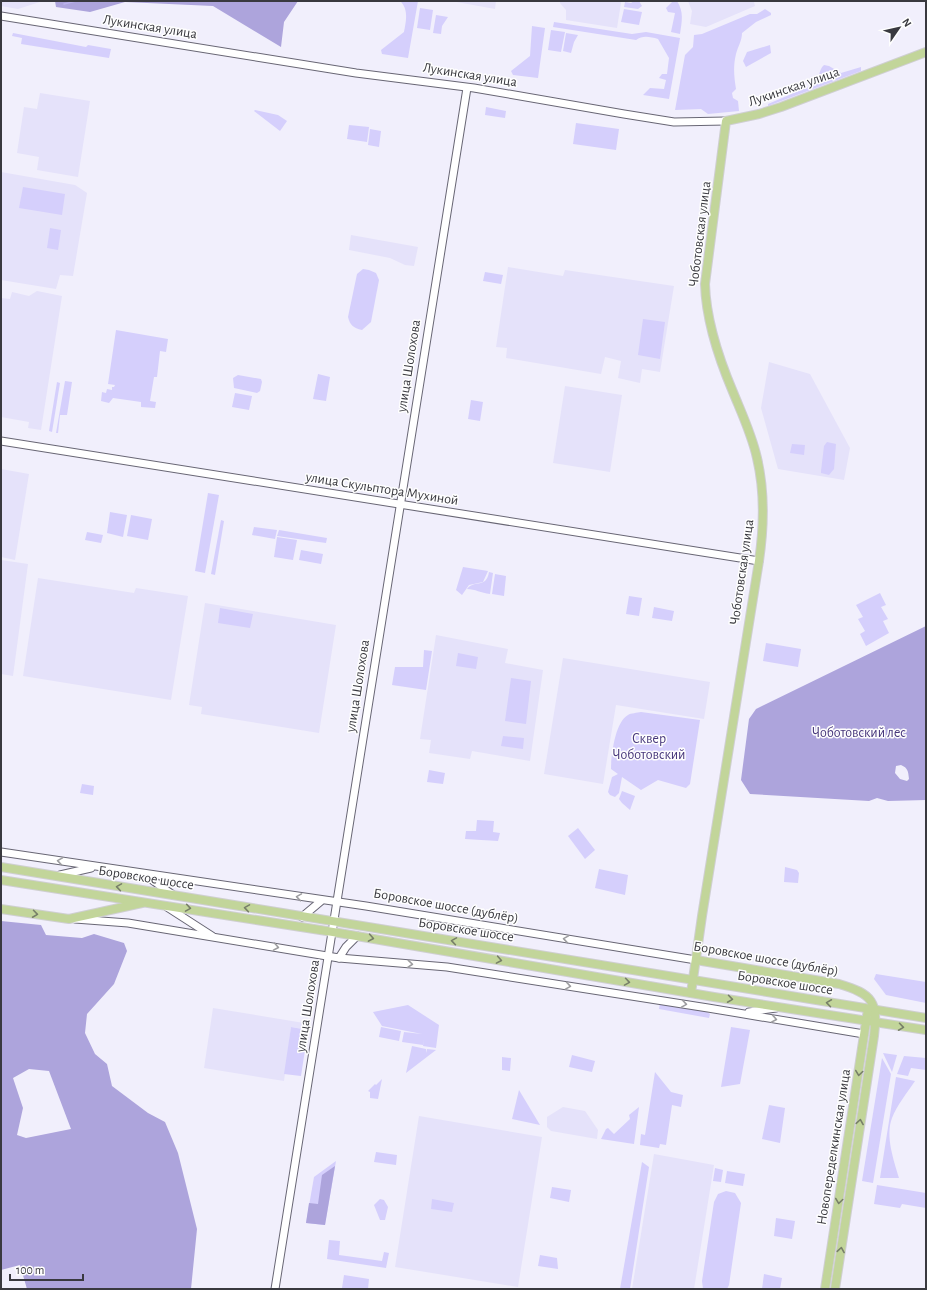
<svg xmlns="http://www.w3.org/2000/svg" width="927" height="1290" font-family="'Alegreya Sans',sans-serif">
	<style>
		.built { fill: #e5e2fa }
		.green { fill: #d5cffc }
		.forest { fill: #ada4dc; fill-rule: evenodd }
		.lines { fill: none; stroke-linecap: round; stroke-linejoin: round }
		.stream { stroke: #bcb3ec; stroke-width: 1.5 }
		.minor-casing { stroke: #686674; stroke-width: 9 }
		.major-casing { stroke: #cfcfd1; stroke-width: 10 }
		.minor { stroke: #fff; stroke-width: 7 }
		.major { stroke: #c2d59a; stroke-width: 8 }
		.oneway { stroke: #9c9c9f }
		.oneway2 { stroke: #777f68 }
		.labels { text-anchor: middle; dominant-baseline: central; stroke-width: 3; stroke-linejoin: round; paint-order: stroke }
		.street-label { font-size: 14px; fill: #39393f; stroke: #fefefe }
		.park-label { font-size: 14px; fill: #48387c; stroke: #fefefe }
	</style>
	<rect width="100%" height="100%" fill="#f1effc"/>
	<g class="built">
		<polygon points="1,1 43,1 18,9 1,6"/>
		<polygon points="451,1 496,1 495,9"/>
		<polygon points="560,1 620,1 621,3 617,28 566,20 566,10 560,3"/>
		<polygon points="688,1 755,1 754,2 755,6 706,27 690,24 692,11"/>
		<polygon points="40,93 90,101 78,177 37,170 39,157 17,153 24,107 37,109"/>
		<polygon points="1,172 75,185 87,193 73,276 60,275 56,289 1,280"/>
		<polygon points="351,235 418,247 414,266 405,265 390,258 349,250"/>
		<polygon points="508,267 563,276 565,270 674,286 660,372 642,369 640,383 618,378 621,361 605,357 601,374 506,358 507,348 496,347"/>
		<polygon points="37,291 62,296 41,430 28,428 29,422 1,417 1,298 10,299 12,292 29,296"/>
		<polygon points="769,362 810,374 850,448 844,480 778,469 761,408"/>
		<polygon points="565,386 622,395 610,472 553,463"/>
		<polygon points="1,469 29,474 15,560 1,557"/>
		<polygon points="1,560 28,564 13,676 1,674"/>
		<polygon points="38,578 134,593 136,588 188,596 171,700 23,676"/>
		<polygon points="205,603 336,625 319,733 201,714 202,707 189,705"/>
		<polygon points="436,635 508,649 505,663 543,670 530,761 472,751 470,759 429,753 431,740 420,739"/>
		<polygon points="563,658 710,682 704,719 616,705 603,784 544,774"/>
		<polygon points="213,1008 310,1024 308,1030 291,1027 284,1081 204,1068"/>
		<polygon points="563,1107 585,1111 598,1130 597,1139 551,1131 547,1127 547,1117"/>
		<polygon points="419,1116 542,1137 518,1287 395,1267"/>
		<polygon points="654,1154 714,1165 694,1289 632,1289"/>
	</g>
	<g class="green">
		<path d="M400,1H418L408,58L382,54L381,50L404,32C406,22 409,9 400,1Z"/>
		<polygon points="634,1 639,1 642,6 638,9 624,7 625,2 631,3"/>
		<path d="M673,1H677C684,12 682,21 680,34L671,32L675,13L668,12L666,8Z"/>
		<polygon points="420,8 433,10 430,30 417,28"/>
		<polygon points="624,9 642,12 639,25 621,22"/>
		<path d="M765,9L771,13V15L756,22L742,33C742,41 738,46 736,54C733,66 734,77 736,89L732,93L733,98L738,101L739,111L708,114L701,109L675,110L685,55L693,47L694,35L702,34L750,14H757Z"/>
		<polygon points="436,15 448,17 442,26 441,34 433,33"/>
		<path d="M554,22L632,34L646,32L680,38L669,99L643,95L650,88L664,89L666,80L659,78L662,74H667L669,58L658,39C650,37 643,35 636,40L553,27Z"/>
		<polygon points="532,26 545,28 538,78 513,75 511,71 530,56"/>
		<polygon points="551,30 565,32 561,52 548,50"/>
		<polygon points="13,33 86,47 88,45 111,49 109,58 21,44 22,38 12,36"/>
		<polygon points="566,33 578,35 574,42 571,53 563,51"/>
		<polygon points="770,45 771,53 746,67 743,61 747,52"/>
		<path d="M824,65L829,66L841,73L861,67V71L768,106V104L815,84C820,79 818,70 824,65Z"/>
		<polygon points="486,107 506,111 505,118 485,115"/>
		<polygon points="255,110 278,115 287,121 280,131 254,111"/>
		<polygon points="576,123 619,129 616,150 573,144"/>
		<polygon points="349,125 369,127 367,142 347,139"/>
		<polygon points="370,129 381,131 379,147 368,145"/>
		<polygon points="23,187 65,194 62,215 19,208"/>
		<polygon points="50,228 61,230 58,250 47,248"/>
		<path d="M363,269L369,270L376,273L379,280L371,322L362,330C353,328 350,325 348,317L357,274Z"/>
		<polygon points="485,272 503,275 501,284 483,281"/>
		<polygon points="643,319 665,322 660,359 638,355"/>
		<polygon points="116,330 168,339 166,352 160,351 157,377 154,377 150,401 156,402 155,408 141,407 141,402 113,398 109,403 101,401 102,392 106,393 107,389 112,390 112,387 114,387 115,385 108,384"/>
		<polygon points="318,374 330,377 326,401 313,399"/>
		<polygon points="238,375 261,379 262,382 260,391 257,393 234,388 233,378"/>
		<polygon points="65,381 72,382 67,415 60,415 58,433 56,433"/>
		<polygon points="57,382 60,383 52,432 49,431"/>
		<polygon points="235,393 252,396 249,410 232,407"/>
		<polygon points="471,400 483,402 480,421 468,419"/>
		<polygon points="827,442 836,444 834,469 829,475 821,473 821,471 824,446"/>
		<polygon points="792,444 805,445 804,455 790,453"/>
		<polygon points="208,493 219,495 205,573 195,571"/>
		<polygon points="110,512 127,515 123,537 107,533"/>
		<polygon points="131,515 152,519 148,540 127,536"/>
		<polygon points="221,520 224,521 215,575 211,574"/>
		<polygon points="254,527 277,530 275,539 252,535"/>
		<polygon points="279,530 327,538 326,543 277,536"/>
		<polygon points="87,532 103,535 101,543 85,540"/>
		<polygon points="277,537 297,540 293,560 274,557"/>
		<polygon points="301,550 323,554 321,564 299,560"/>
		<polygon points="463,567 488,571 483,582 469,585 462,595 456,590"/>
		<path d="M489,572L493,573L490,594C481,593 475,589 467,589C475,579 486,589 489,572Z"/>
		<polygon points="495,574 506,576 504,596 492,594"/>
		<polygon points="880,593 886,605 881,607 888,619 883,621 889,633 866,646 860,634 865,631 858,619 863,617 856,605"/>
		<polygon points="629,596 642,598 639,616 626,614"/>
		<polygon points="654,607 674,611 672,621 652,618"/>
		<polygon points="220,608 253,614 250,628 218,623"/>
		<polygon points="766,643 801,649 798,667 763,661"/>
		<polygon points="424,650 432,651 426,690 392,685 395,667 423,667"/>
		<polygon points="458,653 478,657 476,669 456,666"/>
		<polygon points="511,678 531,681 526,724 505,721"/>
		<path d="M641,712L700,720L690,784L686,788L658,780L641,790L622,777L619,793L615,797L610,795L608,792L612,777L618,774L611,769C611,756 615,722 628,715C631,713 637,713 641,712Z"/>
		<polygon points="503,736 524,738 523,749 501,746"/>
		<polygon points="429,770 445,773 443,784 427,782"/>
		<polygon points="82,784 94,786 93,795 80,793"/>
		<polygon points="622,791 635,796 630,810 622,803 619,799"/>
		<polygon points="477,820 494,821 493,832 500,833 498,841 465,839 466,831 476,831"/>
		<polygon points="578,828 595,850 585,859 568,836"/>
		<polygon points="785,867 797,870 799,873 798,883 784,882"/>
		<polygon points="599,869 628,875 625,895 595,888"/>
		<polygon points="876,974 926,982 926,1003 886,995 874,979"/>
		<polygon points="660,1002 701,1008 710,1014 709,1018 659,1009"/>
		<polygon points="408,1005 439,1025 436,1048 423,1046 424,1039 423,1045 402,1042 404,1032 422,1034 382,1026 373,1012"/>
		<polygon points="291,1027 308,1030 301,1076 284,1074"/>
		<polygon points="381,1027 401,1031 399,1041 379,1037"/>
		<polygon points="731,1027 750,1030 740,1084 721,1087"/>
		<polygon points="412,1046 426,1049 426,1053 416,1059 426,1053 427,1049 436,1050 406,1073"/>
		<polygon points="883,1053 897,1055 892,1072"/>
		<polygon points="572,1055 595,1061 592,1072 569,1067"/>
		<polygon points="904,1056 926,1058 926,1070 911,1068 908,1076 897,1074"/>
		<polygon points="502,1057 511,1058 510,1071 502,1070"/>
		<polygon points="882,1058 891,1074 873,1183 862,1181"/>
		<polygon points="655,1072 671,1092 683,1095 681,1107 672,1105 666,1145 660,1144 659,1148 640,1145 641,1134 645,1135"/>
		<path d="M896,1077L915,1081C907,1093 897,1105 892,1118C885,1136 894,1161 899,1178H880Z"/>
		<polygon points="382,1079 378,1099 370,1098 370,1092 368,1091 375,1084 376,1085"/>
		<polygon points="519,1090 540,1125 512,1119"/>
		<polygon points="769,1105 785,1108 780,1143 762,1139"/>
		<polygon points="639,1107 634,1144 601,1139 606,1129 608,1128 614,1134 630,1119 629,1115"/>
		<polygon points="376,1152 397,1155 396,1165 374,1162"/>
		<polygon points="336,1161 325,1225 306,1223 314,1177"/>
		<polygon points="642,1162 649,1167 630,1289 620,1289"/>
		<polygon points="715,1168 723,1170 721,1182 713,1181"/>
		<polygon points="727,1171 745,1174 743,1186 725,1183"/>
		<polygon points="877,1185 926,1193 926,1208 902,1204 900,1208 874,1204"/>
		<polygon points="552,1187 571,1190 569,1202 550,1198"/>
		<polygon points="726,1191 735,1193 741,1203 729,1285 727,1289 703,1289 702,1281 714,1202 718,1194"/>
		<polygon points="380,1199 384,1200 388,1207 385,1220 380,1220 374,1205"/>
		<polygon points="432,1199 454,1203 452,1212 431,1209"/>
		<polygon points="776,1218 795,1221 792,1239 774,1236"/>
		<polygon points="329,1240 340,1241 339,1255 382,1261 384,1252 389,1253 386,1268 327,1259"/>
		<polygon points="540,1255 557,1258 558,1269 538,1266"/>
		<polygon points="764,1274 782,1278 780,1289 762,1289"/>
		<polygon points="344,1275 369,1279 368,1289 342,1288"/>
	</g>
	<g class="forest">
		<polygon points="55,1 298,1 284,22 281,47 213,6 125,2 90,12 56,7"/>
		<path d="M926,626V800L888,801L877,798L869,801L750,794L741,780L749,719L756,709ZM901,765C908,768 908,771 909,779L907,781L900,779L895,773L896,766Z"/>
		<path d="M1,921L41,925L46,935L82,938L94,934L124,943L127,951L114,984L87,1014L85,1033L95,1054L107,1064L112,1086L148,1113L165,1122L178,1153L197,1229L191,1289H27L20,1265L1,1270ZM29,1069L49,1071L71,1129L26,1138L17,1135L23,1108L13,1078Z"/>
		<polygon points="335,1166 325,1225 306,1223 309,1203 318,1204 322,1175"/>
	</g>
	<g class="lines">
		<g class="stream">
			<polyline points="146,1 161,1"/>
			<polyline points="64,4 76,1"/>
		</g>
		<defs>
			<g id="minor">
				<polyline points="1,16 356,73 474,88 624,114 674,122 726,121"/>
				<polyline points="1,441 759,561"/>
				<polyline points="1,852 366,906 696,960"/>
				<polyline points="144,874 173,895"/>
				<polyline points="60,875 91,868"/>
				<polyline points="167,907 212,936"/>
				<polyline points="302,917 321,901"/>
				<polyline points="75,919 128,923 339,958 447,967 708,1008 864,1034"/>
				<polyline points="339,958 346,947 357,936"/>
				<polyline points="749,1012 776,1008"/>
				<polyline points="275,1289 467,88"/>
			</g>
			<g id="major">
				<polyline points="1,867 926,1018"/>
				<polyline points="1,880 333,932 714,997 926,1030"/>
				<polyline points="1,909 69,919 142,903"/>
				<path d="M696,960L839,984C873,994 878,1002 874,1036L835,1289"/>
				<path d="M691,993L702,916L759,561C764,527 765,492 757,458C752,435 742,414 733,392C719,359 706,320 705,284L726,121L759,114L781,107L926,52"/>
				<polyline points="825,1289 868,1009"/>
			</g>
		</defs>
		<use href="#minor" class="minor-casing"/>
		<use href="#major" class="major-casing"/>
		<use href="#minor" class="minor"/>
		<use href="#major" class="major"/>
	</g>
	<defs><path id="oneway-chevron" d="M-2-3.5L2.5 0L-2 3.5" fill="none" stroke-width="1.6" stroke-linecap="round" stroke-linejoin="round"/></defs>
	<g class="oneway">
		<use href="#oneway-chevron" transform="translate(60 861) rotate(-171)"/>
		<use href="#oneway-chevron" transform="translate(299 897) rotate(-171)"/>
		<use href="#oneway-chevron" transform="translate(566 939) rotate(-171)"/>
		<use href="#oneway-chevron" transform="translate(276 947) rotate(10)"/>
		<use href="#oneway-chevron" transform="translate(410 964) rotate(5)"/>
		<use href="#oneway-chevron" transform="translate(568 986) rotate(9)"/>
		<use href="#oneway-chevron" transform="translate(684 1004) rotate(9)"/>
		<use href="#oneway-chevron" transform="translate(774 1019) rotate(10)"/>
	</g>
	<g class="oneway2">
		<use href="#oneway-chevron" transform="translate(119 887) rotate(-171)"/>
		<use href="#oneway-chevron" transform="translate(188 908) rotate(9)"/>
		<use href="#oneway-chevron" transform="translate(247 908) rotate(-171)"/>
		<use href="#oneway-chevron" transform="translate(35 914) rotate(8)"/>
		<use href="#oneway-chevron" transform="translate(371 938) rotate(10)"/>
		<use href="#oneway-chevron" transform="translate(454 941) rotate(-171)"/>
		<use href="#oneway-chevron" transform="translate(499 960) rotate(10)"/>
		<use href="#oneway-chevron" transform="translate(627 982) rotate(9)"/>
		<use href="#oneway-chevron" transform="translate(730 999) rotate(8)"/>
		<use href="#oneway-chevron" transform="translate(829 1003) rotate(-172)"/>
		<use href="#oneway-chevron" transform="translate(901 1027) rotate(8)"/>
		<use href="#oneway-chevron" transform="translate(859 1073) rotate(98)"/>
		<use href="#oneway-chevron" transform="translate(860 1122) rotate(-81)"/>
		<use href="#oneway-chevron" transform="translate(839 1201) rotate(98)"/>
		<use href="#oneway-chevron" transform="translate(841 1250) rotate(-81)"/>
	</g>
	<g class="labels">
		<g class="street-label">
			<text transform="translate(150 27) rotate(9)">Лукинская улица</text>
			<text transform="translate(470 75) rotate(9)">Лукинская улица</text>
			<text transform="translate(794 87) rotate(-19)">Лукинская улица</text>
			<text transform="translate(700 234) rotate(-83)">Чоботовская улица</text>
			<text transform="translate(409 366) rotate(-81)">улица Шолохова</text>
			<text transform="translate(382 489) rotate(9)">улица Скульптора Мухиной</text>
			<text transform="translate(742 572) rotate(-82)">Чоботовская улица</text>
			<text transform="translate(358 686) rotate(-81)">улица Шолохова</text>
			<text transform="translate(146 878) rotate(9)">Боровское шоссе</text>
			<text transform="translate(446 906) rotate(10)">Боровское шоссе (дублёр)</text>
			<text transform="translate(466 930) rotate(9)">Боровское шоссе</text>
			<text transform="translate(766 959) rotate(10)">Боровское шоссе (дублёр)</text>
			<text transform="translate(785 983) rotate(9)">Боровское шоссе</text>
			<text transform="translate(308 1006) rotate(-81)">улица Шолохова</text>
			<text transform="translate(834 1147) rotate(-81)">Новопеределкинская улица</text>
		</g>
		<g class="park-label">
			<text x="859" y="733">Чоботовский лес</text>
			<text x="649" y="739">Сквер<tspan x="649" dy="16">Чоботовский</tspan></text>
		</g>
	</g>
	<rect width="927" height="1290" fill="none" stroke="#39393f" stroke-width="4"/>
	<g transform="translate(899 28) rotate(56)" stroke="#fefefe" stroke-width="3" paint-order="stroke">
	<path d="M0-3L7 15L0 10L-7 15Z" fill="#39393f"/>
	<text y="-6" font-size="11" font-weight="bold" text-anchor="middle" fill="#39393f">N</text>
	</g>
	<path d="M10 1274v6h73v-6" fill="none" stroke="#39393f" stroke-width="2"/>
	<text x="16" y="1274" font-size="12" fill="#39393f" stroke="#fefefe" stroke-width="3" paint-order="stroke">100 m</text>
</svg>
